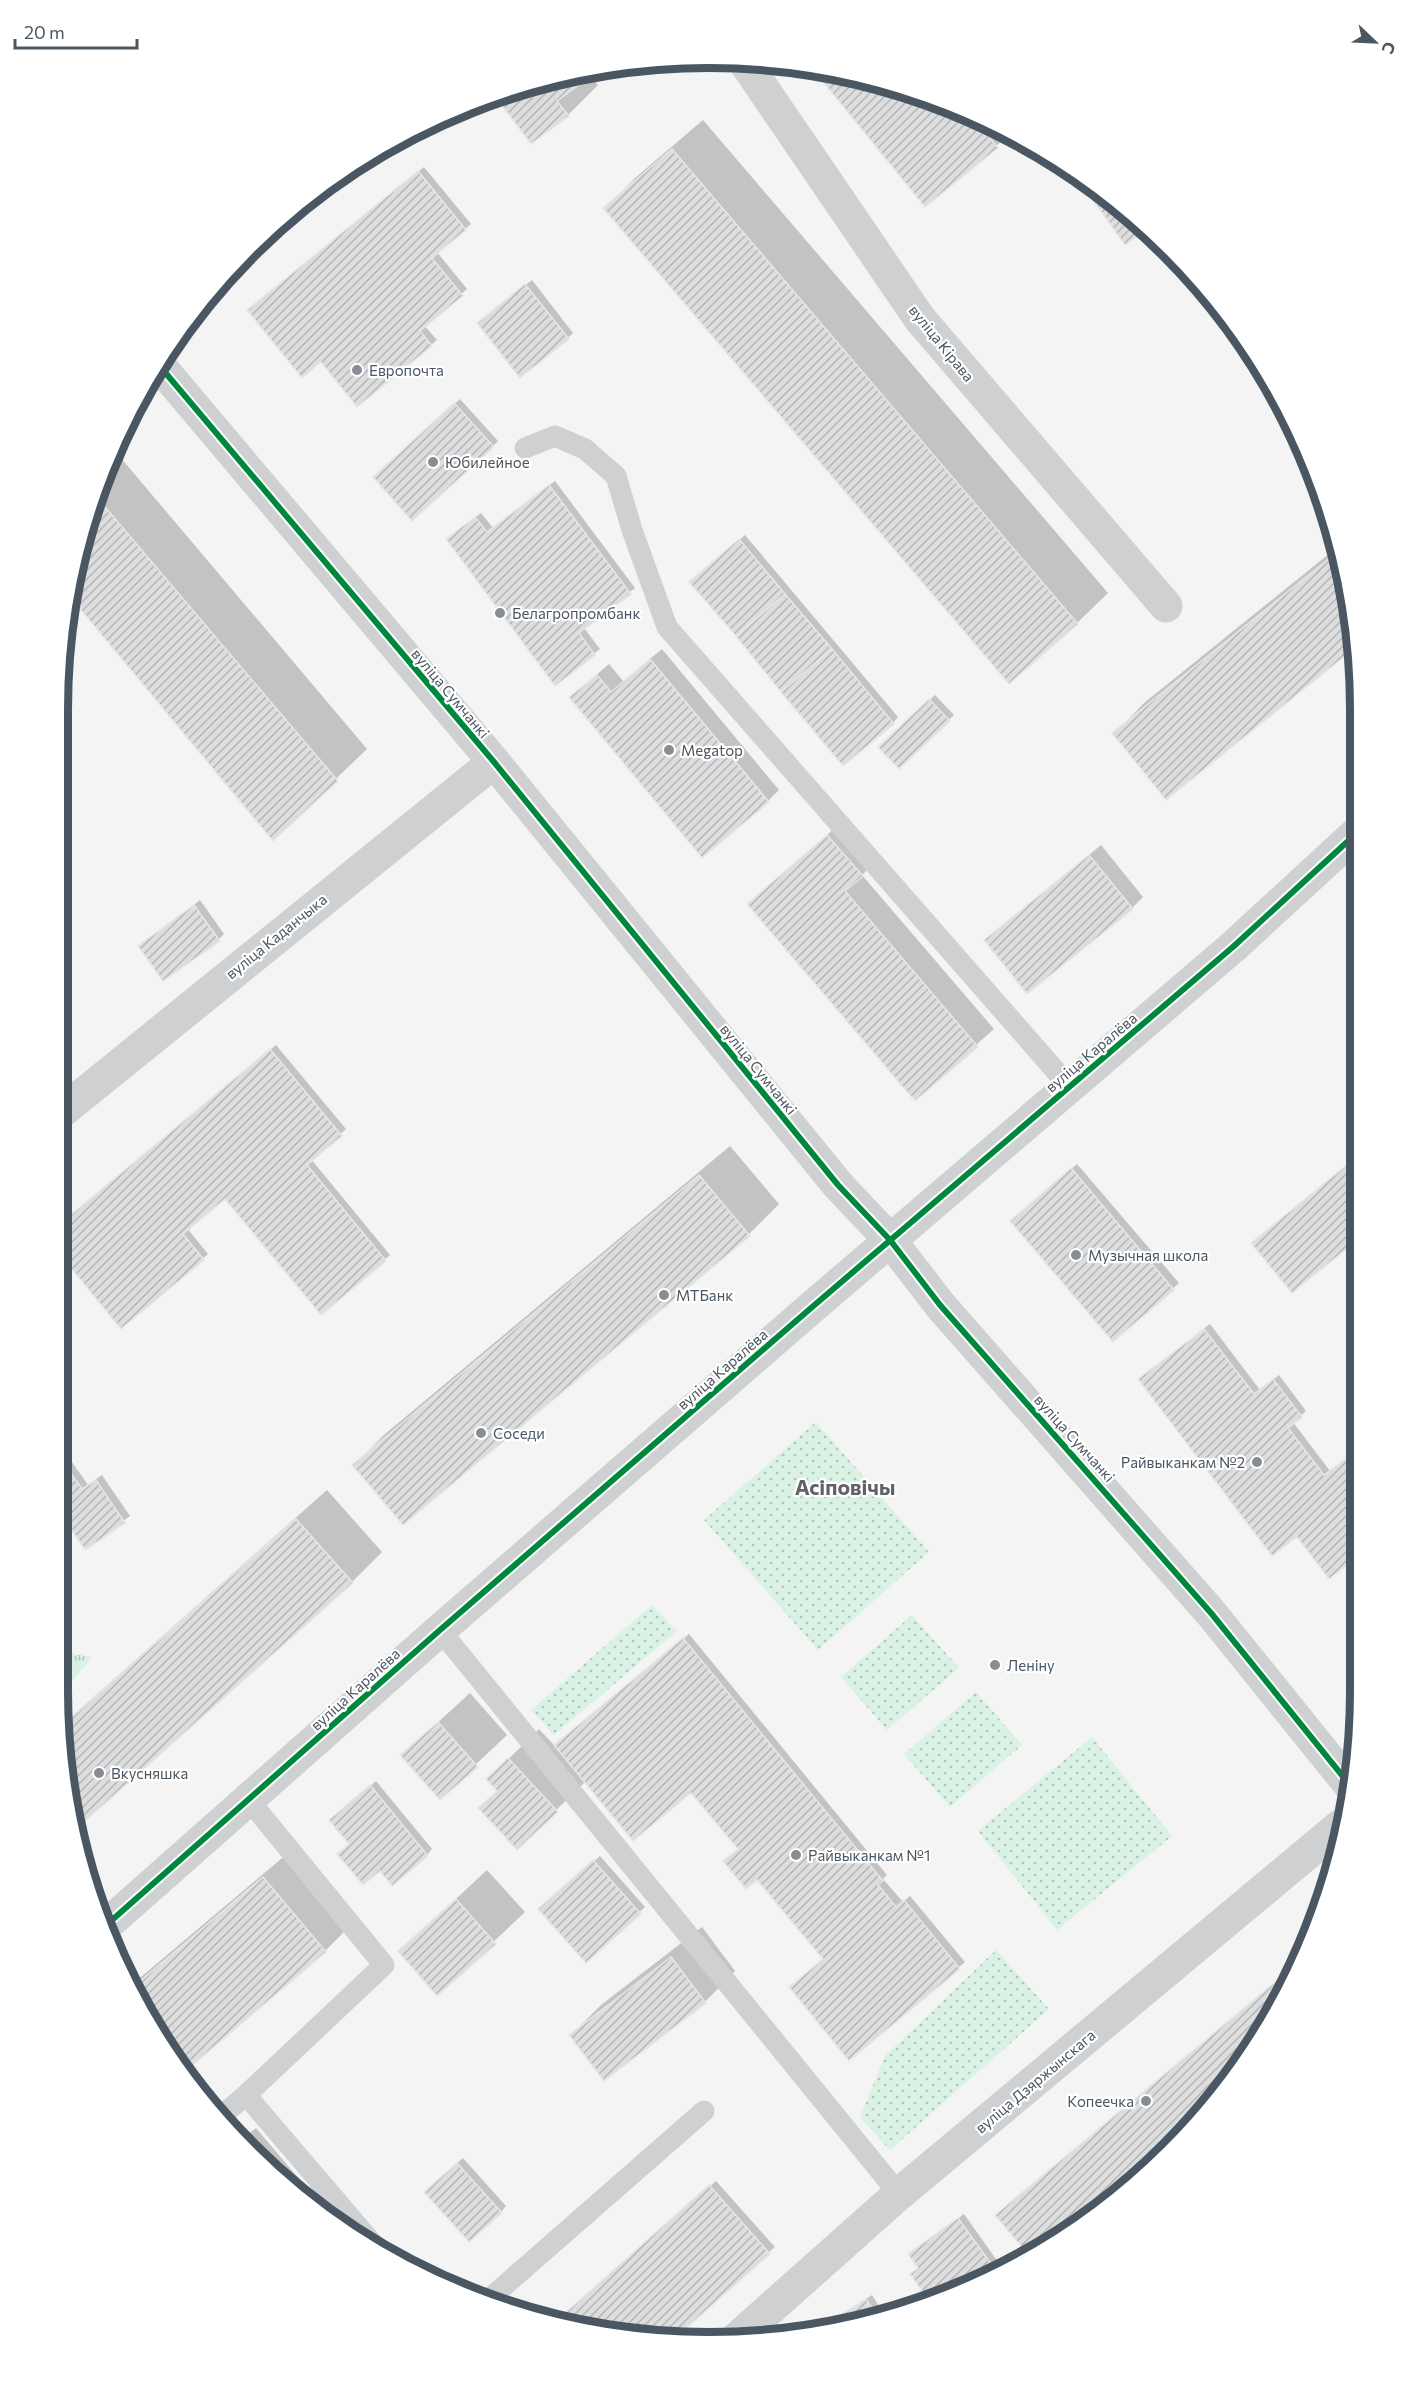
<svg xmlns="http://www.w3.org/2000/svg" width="1417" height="2399" font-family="Commissioner,sans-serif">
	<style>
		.grass { fill: url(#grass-dots) }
		.park { fill: url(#park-tufts) }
		.shadow { fill: #0003 }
		.building { fill: url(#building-hatch); stroke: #e5e6e7; stroke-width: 1.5 }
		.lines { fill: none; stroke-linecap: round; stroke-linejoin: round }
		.service { stroke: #ced0d2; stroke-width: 21 }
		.minor { stroke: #ced0d2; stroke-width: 33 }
		.tertiary { stroke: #ced0d2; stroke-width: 33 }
		.cycleway-casing { stroke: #fff; stroke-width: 10 }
		.cycleway { stroke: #00873e; stroke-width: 6 }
		.poi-dot { fill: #868d94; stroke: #fff; stroke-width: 2 }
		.labels { text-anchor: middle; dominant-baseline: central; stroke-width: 4.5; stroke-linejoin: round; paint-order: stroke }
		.street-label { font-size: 15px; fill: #4a5661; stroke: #fff }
		.poi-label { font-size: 15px; fill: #4a5661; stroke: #fff; text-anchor: start }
		.district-label { font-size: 21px; font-weight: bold; fill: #5f6368; stroke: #fff }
		.rim { fill: none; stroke: #4a5661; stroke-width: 8 }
	</style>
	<defs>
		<pattern id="grass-dots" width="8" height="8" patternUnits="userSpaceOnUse" patternTransform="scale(1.5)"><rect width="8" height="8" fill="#d9f2e3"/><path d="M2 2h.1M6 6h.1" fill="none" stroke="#b2c7bb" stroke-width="1.8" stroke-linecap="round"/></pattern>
		<pattern id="park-tufts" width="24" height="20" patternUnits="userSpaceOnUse" patternTransform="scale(1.5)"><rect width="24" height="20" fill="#d9f2e3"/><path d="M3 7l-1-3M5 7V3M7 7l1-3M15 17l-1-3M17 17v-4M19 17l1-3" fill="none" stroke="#b2c7bb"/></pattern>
		<pattern id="building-hatch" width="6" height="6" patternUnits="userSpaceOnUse" patternTransform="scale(1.5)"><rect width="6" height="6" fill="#ddddde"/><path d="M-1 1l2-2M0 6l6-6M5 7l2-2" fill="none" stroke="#b5b6b7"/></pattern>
	</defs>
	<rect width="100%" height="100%" fill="#f4f4f4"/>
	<g class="grass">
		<polygon points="816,1422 929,1552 818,1650 704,1520"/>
		<polygon points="652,1605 677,1631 554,1735 531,1710"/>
		<polygon points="912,1615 959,1668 887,1730 841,1677"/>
		<polygon points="976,1692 1022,1745 950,1807 904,1754"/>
		<polygon points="1092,1737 1172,1836 1057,1930 978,1831"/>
		<polygon points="996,1950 1049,2009 890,2150 860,2117 885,2056"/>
	</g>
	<polygon class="park" points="62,1652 92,1657 62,1694"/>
	<g class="shadow">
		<polygon points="599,68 590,74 598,85 568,115 531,142 496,95 581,70"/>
		<polygon points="957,106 987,122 1002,141 925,205"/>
		<polygon points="703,120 1108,593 1077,623 605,209 635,178"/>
		<polygon points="424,167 471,224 437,252 467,289 424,325 437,340 431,345 322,360 254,305"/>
		<polygon points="532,280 573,333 568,338 484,318"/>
		<polygon points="460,399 498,441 493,446 380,472"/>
		<polygon points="115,451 367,749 273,839 72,598 92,499"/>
		<polygon points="555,481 635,588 584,628 600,649 555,683 453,534 481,513 493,528"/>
		<polygon points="745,535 898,717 893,723 696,576"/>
		<polygon points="1335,549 1355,646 1166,798 1114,734 1144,703"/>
		<polygon points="662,649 779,790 768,801 583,686 609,664 623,681"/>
		<polygon points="935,695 954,715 899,767 880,747"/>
		<polygon points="845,819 879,858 862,875 994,1029 915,1099 749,905"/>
		<polygon points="1101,845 1143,897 1132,908 986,940"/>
		<polygon points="200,900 224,934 219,939 139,946"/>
		<polygon points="276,1045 346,1129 311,1159 390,1255 322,1313 225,1197 187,1228 208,1254 121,1327 61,1253 61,1223"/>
		<polygon points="730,1146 779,1204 749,1234 403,1523 354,1465 385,1434"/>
		<polygon points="1077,1164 1179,1283 1113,1340 1017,1216"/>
		<polygon points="1210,1324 1260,1390 1279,1375 1306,1411 1293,1422 1330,1471 1359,1449 1359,1554 1297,1535 1145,1374"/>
		<polygon points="72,1462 88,1485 102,1475 130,1516 86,1548 62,1513 61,1469"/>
		<polygon points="327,1490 382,1552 352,1582 75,1828 63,1776 62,1725"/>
		<polygon points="689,1634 887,1875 883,1879 903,1902 910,1896 965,1962 850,2059 824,1959 692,1791 586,1781 517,1848 499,1790 488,1779 539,1729 555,1746"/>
		<polygon points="470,1693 507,1735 440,1798 402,1755"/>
		<polygon points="376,1781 432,1849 427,1855 380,1869 351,1844 336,1815"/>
		<polygon points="294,1848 355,1921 325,1951 182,2071 129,1987"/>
		<polygon points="600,1856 645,1907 586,1961 546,1904"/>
		<polygon points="487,1870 525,1912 438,1994 400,1951"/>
		<polygon points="702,1927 735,1971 705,2002 571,2035 601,2005"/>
		<polygon points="1291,1970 1250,2052 1198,2120 1105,2207 1032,2256 1003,2209"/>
		<polygon points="256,2128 339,2226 248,2151 239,2141"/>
		<polygon points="463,2158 506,2206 501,2212 431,2187"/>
		<polygon points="716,2181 775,2247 673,2338 624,2336 555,2323"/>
		<polygon points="964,2214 1003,2269 931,2301 916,2249"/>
		<polygon points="872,2295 884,2314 826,2326 830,2321"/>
	</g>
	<g class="building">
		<polygon points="811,67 835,69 957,106 983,120 979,124 998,148 925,207"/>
		<polygon points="602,68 557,101 569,116 531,144 495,96 581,70"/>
		<polygon points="672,149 1078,624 1009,684 603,208"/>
		<polygon points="355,162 357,166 241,256 248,248 346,167"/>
		<polygon points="418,171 466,230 432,258 463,296 420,331 432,346 357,407 321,362 302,378 247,310"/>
		<polygon points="1098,190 1147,229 1125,245 1090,196"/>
		<polygon points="525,284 569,339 520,378 477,323"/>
		<polygon points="454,403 494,447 412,521 373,477"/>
		<polygon points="549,485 631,594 579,633 595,655 555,686 446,539 475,517 487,532"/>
		<polygon points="94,494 338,781 273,841 72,599"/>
		<polygon points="739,539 785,594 736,636 689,582"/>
		<polygon points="1336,553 1355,648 1166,800 1112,733"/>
		<polygon points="785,594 832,649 781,692 736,636"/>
		<polygon points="832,649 894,724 843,766 781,692"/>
		<polygon points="650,659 769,802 702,858 569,697 597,675 611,692"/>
		<polygon points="929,699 950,721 899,769 878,747"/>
		<polygon points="827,835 863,876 845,891 978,1047 915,1101 747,904"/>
		<polygon points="1089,855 1133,909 1027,994 984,940"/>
		<polygon points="194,905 220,941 163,981 138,946"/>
		<polygon points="270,1049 342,1136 307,1165 386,1261 321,1315 225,1199 183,1234 204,1260 121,1329 61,1256 61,1223"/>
		<polygon points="1359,1155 1359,1239 1292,1293 1251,1243"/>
		<polygon points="1071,1168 1174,1290 1113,1342 1010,1221"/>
		<polygon points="699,1175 750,1236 403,1525 352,1465"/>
		<polygon points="1204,1329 1254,1394 1273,1379 1302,1417 1288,1428 1324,1475 1359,1449 1359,1556 1329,1579 1297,1537 1272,1556 1138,1379"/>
		<polygon points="66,1466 82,1489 96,1480 125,1523 85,1550 62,1515 61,1470"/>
		<polygon points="296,1519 353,1583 75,1830 63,1776 62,1726"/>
		<polygon points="1359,1614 1359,1638 1347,1624"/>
		<polygon points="683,1638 883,1881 878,1885 896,1907 904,1900 960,1969 849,2061 789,1987 823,1959 757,1880 746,1889 723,1861 738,1849 691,1793 633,1841 554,1745"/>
		<polygon points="438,1722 478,1767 440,1800 400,1755"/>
		<polygon points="508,1758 558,1812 517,1850 478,1808 497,1791 486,1779"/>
		<polygon points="370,1785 428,1856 392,1886 380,1871 363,1885 337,1854 349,1844 329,1820"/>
		<polygon points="593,1860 641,1914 586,1963 538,1909"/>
		<polygon points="263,1877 326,1952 183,2073 131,1989"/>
		<polygon points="456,1899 496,1944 437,1996 398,1951"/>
		<polygon points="671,1957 706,2003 604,2081 569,2035"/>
		<polygon points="1291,1969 1250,2052 1198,2120 1105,2207 1030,2257 995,2215"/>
		<polygon points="457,2163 502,2213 469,2242 424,2192"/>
		<polygon points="709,2185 770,2254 675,2338 624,2336 554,2323"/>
		<polygon points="958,2218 997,2272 930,2302 910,2274 918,2268 908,2254"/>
		<polygon points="866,2299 877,2316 824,2326"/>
	</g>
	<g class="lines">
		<g class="service">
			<polyline points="525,448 555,436 585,449 616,476 632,530 667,627 1069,1086"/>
			<polyline points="440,1630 899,2194"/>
			<polyline points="246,2095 384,1965 248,1799"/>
			<polyline points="219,2118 246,2095 380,2252"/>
			<polyline points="488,2300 704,2111"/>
		</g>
		<g class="minor">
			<polyline points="744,61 920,319 1166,606"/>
			<polyline points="60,1113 494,762"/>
			<polyline points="735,2340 899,2194 1340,1826"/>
		</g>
		<g class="tertiary">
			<polyline points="158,364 494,762 838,1185 890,1240 940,1305 1211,1613 1349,1784"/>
			<polyline points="103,1928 440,1630 811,1308 1234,946 1359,831"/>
		</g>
		<defs>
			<g id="cycleway">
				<polyline points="158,364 494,762 838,1185 890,1240 940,1305 1211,1613 1349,1784"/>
				<polyline points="103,1928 440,1630 811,1308 1234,946 1359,831"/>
			</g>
		</defs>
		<use href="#cycleway" class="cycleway-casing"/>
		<use href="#cycleway" class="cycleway"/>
	</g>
	<g class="poi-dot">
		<circle cx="357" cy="370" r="6"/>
		<circle cx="433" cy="462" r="6"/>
		<circle cx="500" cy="613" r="6"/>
		<circle cx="669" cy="750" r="6"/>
		<circle cx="1076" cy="1255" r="6"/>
		<circle cx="664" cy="1295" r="6"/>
		<circle cx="481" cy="1433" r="6"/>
		<circle cx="1257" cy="1462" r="6"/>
		<circle cx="995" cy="1665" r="6"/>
		<circle cx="99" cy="1773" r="6"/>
		<circle cx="796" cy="1855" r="6"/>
		<circle cx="1146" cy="2101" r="6"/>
	</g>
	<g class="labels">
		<g class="street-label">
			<text transform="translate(942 343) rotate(51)">вуліца Кірава</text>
			<text transform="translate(451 693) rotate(50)">вуліца Сумчанкі</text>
			<text transform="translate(276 936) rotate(-39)">вуліца Каданчыка</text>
			<text transform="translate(1091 1052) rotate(-40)">вуліца Каралёва</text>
			<text transform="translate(759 1069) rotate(51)">вуліца Сумчанкі</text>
			<text transform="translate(722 1369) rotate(-41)">вуліца Каралёва</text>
			<text transform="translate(1075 1438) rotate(48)">вуліца Сумчанкі</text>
			<text transform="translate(355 1689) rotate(-42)">вуліца Каралёва</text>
			<text transform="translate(1035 2081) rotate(-40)">вуліца Дзяржынскага</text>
		</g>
		<g class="poi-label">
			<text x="369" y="370">Европочта</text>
			<text x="445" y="462">Юбилейное</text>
			<text x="512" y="613">Белагропромбанк</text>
			<text x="681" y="750">Megatop</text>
			<text x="1088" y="1255">Музычная школа</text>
			<text x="676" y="1295">МТБанк</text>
			<text x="493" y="1433">Соседи</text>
			<text x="1245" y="1462" text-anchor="end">Райвыканкам №2</text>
			<text x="1007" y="1665">Леніну</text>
			<text x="111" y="1773">Вкусняшка</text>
			<text x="808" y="1855">Райвыканкам №1</text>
			<text x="1134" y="2101" text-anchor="end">Копеечка</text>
		</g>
		<g class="district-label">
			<text x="845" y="1486">Асіповічы</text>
		</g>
	</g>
	<path d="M0 0H1417V2399H0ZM709 68H709A641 641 0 0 1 1350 709V1691A641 641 0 0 1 709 2332H709A641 641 0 0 1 68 1691V709A641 641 0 0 1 709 68Z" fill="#fff" fill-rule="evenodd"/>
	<path class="rim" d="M709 68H709A641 641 0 0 1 1350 709V1691A641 641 0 0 1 709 2332H709A641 641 0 0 1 68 1691V709A641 641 0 0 1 709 68Z"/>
	<g transform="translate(1375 42) rotate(113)" stroke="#ffffff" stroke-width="4.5" paint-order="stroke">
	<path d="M0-4.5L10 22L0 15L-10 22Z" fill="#4a5661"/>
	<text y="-9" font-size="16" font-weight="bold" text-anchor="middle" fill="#4a5661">С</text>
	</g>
	<path d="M15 39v9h122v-9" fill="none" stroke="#4a5661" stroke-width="3"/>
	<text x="24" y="39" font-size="18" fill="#4a5661" stroke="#ffffff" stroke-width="4.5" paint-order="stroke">20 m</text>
</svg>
